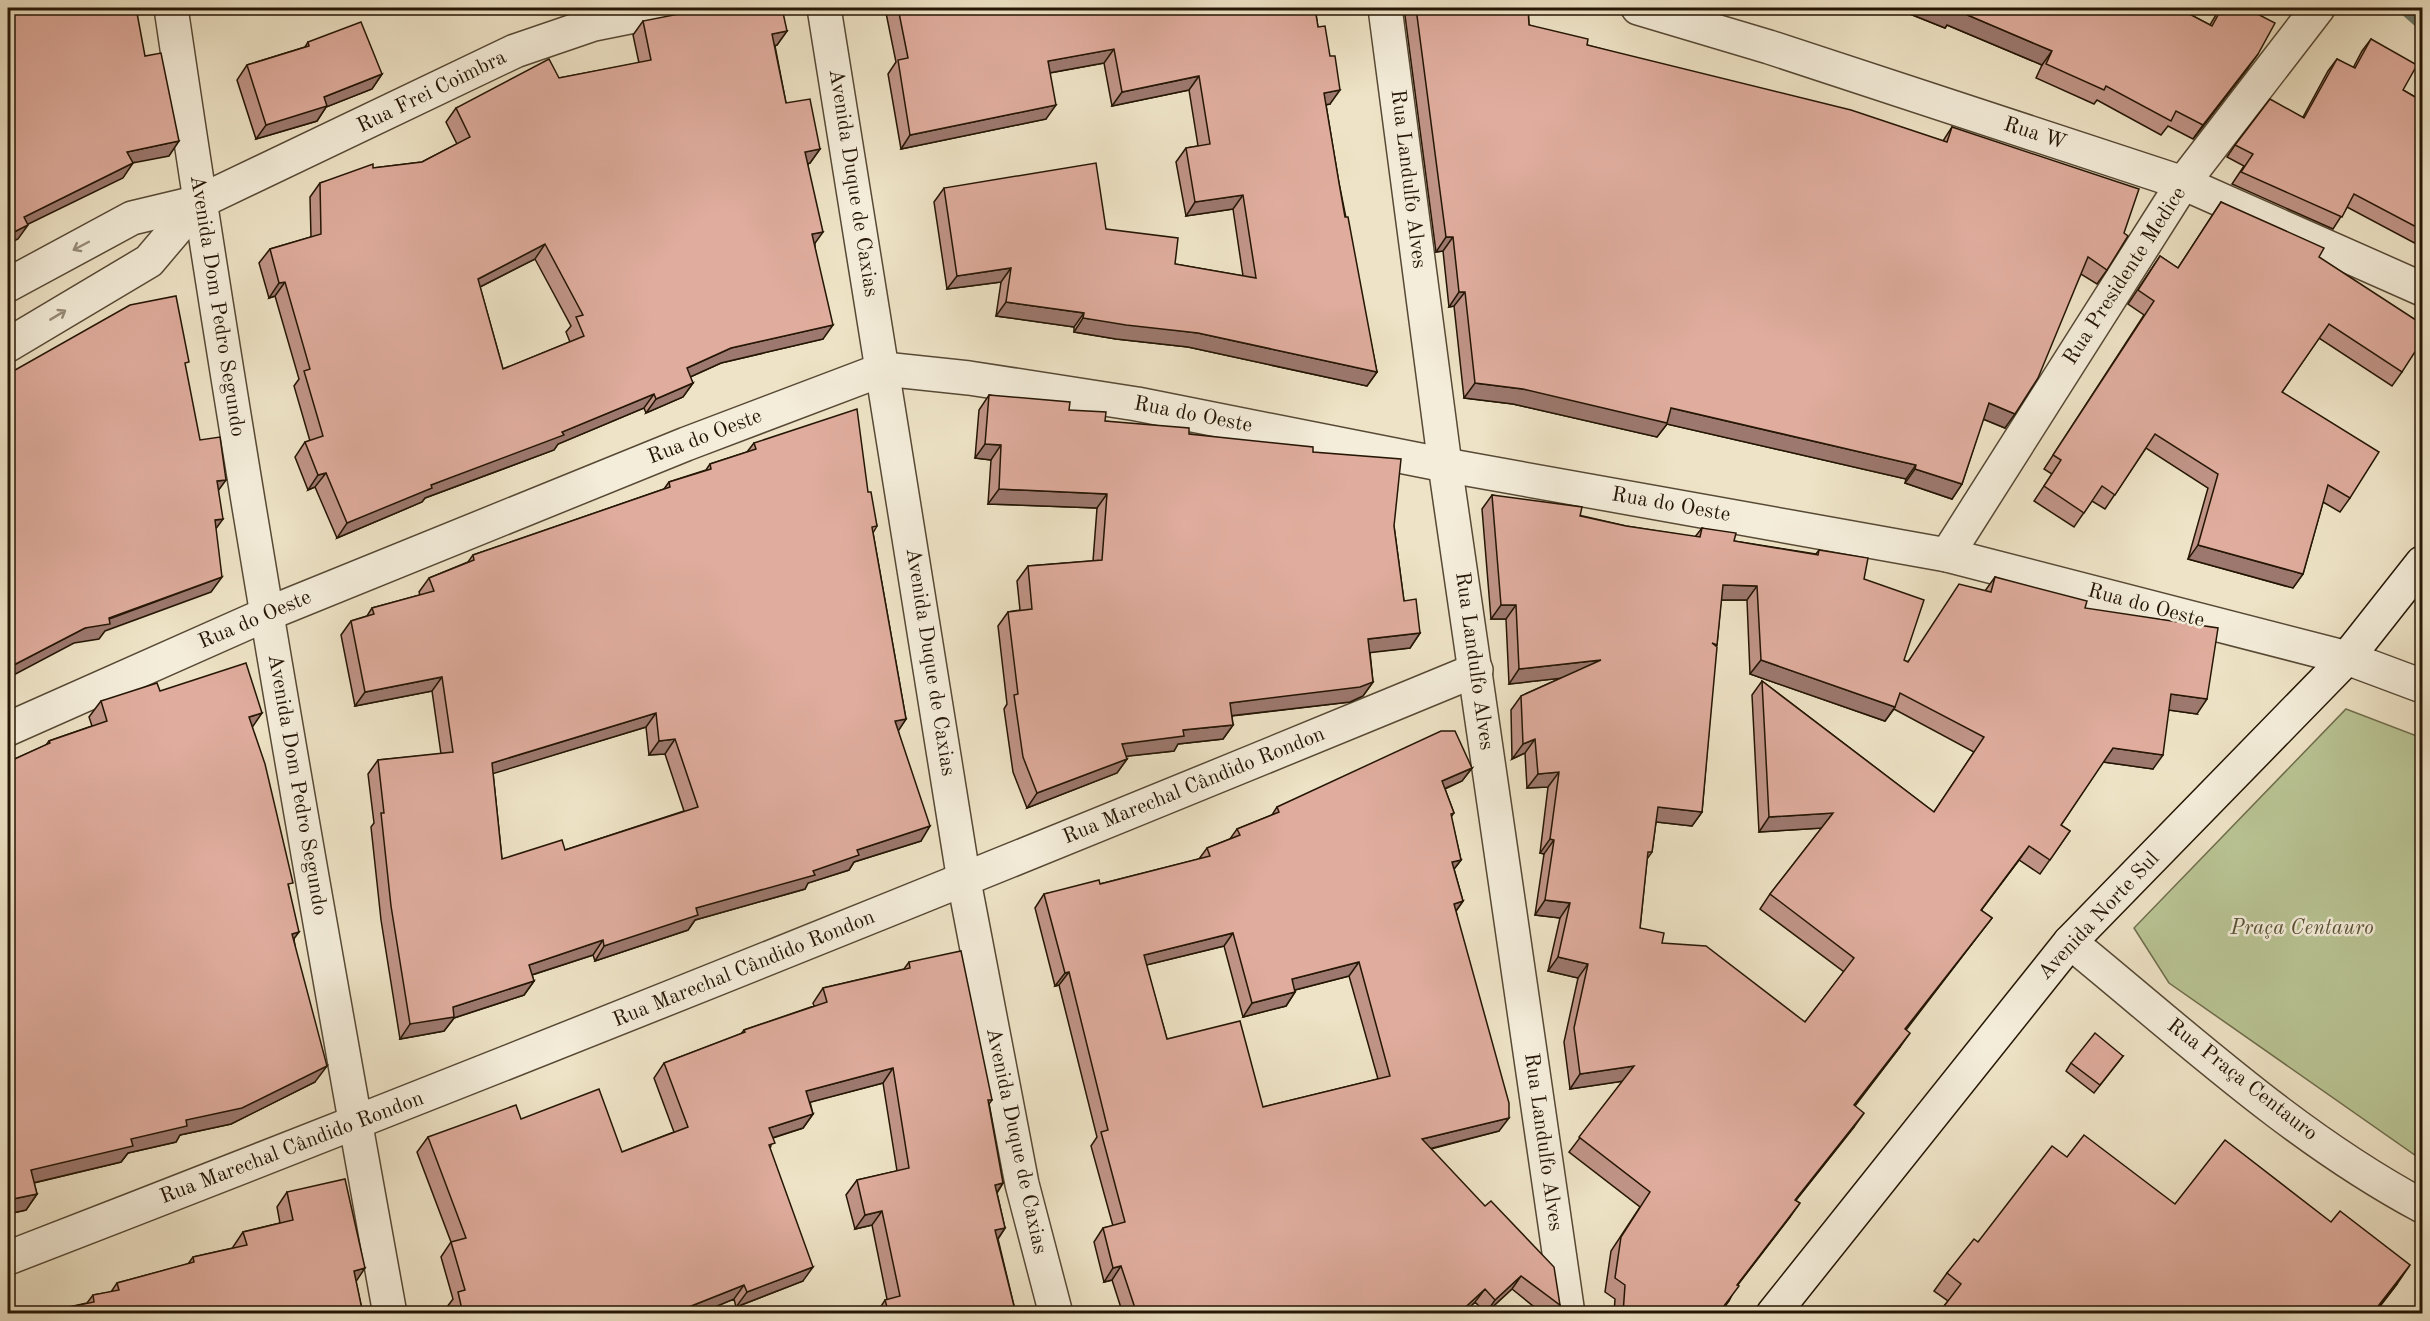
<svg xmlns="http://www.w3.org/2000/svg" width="2430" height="1321" font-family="'Old Standard TT',serif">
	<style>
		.green { fill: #b9c494; stroke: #6f6d4c; stroke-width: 1.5 }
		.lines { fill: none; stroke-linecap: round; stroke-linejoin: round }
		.stream { stroke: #6c7b6b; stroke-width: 14 }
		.street-casing { stroke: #574935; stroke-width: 36 }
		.secondary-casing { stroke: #251605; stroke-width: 36 }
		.street { stroke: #f4edda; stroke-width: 33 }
		.secondary { stroke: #f4edda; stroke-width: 33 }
		.wall { fill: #c09487; stroke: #251605; stroke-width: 1.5; fill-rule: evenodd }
		.shaded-wall { fill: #9c786e; stroke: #251605; stroke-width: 1.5 }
		.building { fill: #dfac9d; stroke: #251605; stroke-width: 1.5; fill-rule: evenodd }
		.oneway { stroke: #978c7a }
		.labels { text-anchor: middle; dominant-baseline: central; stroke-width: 5; stroke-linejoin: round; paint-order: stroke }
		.street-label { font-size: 21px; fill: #251605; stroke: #f4edda }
		.park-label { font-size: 21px; font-style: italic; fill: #595337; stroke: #f4edda }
	</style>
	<rect width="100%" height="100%" fill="#eee3c6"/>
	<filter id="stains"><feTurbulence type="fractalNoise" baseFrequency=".00333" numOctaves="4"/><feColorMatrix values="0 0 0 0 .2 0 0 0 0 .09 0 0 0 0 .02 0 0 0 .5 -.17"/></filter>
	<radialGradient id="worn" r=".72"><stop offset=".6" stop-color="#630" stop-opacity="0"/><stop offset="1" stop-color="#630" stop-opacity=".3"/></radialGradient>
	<polygon class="green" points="2346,709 2422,738 2422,1160 2169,983 2134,928"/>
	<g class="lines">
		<polyline class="stream" points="2405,8 2422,23"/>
		<defs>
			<g id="street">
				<path d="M171,8C235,444 311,879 390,1314"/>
				<polyline points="824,8 964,881 1022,1184 1056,1314"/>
				<polyline points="1385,8 1445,465 1568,1314"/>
				<polyline points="1638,8 1769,47 2183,183 2422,289"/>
				<polyline points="8,285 132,218 199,202 515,51 594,24 674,8"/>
				<polyline points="8,345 149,261 199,202"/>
				<polyline points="1947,555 2183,183 2318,8"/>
				<polyline points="8,729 267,614 686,444 884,369 969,378 1137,404 1445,465 1947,555 2347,658 2422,686"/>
				<path d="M2070,942C2183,1034 2293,1137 2422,1206"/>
				<path d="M8,1258C499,1068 989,871 1476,670"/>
			</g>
			<polyline id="secondary" points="1773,1314 2070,942 2347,658 2422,563"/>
		</defs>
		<use href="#street" class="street-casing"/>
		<use href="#secondary" class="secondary-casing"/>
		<use href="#street" class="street"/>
		<use href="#secondary" class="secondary"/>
	</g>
	<g class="wall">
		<polygon points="885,8 1315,8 1330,104 1326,105 1339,183 1377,372 1367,386 1188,347 1116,339 1074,332 1074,327 996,316 1001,282 947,289 934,202 944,188 1106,229 1175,264 1243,276 1233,209 1186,216 1176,162 1186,148 1198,146 1189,90 1112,106 1104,63 1050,73 1046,119 901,149 888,74 896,62"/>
		<polygon points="1404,8 1528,8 1529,25 1587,45 1943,141 1952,127 2107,270 2097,284 2081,274 2005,428 1983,419 1962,484 1952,499 1905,483 1906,479 1667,424 1657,437 1513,404 1464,398 1454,306 1449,307 1443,251 1436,252"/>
		<polygon points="1895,8 2178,8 2210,25 2220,8 2246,8 2248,68 2193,139 2168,126 2161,135 2097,100 2094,104 2036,78 2042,65 1947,25 1945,28"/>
		<path d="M643,21L787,31L777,45L775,46L786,103L820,149L810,163L808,164L823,339L721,363L690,377L693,383L683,397L646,413L644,408L558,444L554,450L425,498L422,502L337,538L315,487L308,490L295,457L305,442L310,441L294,386L299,379L275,296L269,298L259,263L270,249L311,237L310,197L320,183L373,168L422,162L457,144L446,122L456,108L559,78L639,63L633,35ZM535,259L571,326L566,332L570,342L503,369L480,287Z"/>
		<polygon points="2371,39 2403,90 2422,101 2422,247 2347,207 2333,229 2232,184 2244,166 2227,157 2235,145 2303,117 2328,71 2337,59 2353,68 2362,51"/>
		<polygon points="308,42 382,74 372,89 326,107 317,121 256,139 237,80 247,65 305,47"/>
		<polygon points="2221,202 2319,257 2402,372 2392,386 2319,338 2282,392 2350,498 2340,512 2323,502 2303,574 2293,588 2188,559 2208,488 2146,448 2105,509 2092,501 2074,527 2034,501 2052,474 2044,469 2144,315 2128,304 2160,256 2178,268"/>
		<polygon points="989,395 1069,410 1105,421 1189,434 1313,452 1394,526 1404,601 1420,633 1410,648 1370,652 1373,682 1363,696 1350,702 1232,716 1233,725 1223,739 1178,744 1174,751 1126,756 1127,759 1117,773 1027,808 1013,772 1004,709 1007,704 998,626 1008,612 1020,610 1017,581 1028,566 1093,561 1097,508 988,504 991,460 975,458 979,410"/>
		<path d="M754,443L868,492L877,526L873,533L906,719L898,730L921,841L854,862L849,870L808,883L805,889L695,920L688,930L595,961L593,955L532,975L534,981L524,995L454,1018L444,1031L400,1039L381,920L371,827L374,823L368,774L378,760L441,754L432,691L355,706L341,635L351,621L367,616L372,608L420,595L419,592L429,578L468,562L473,555L664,489L669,482L706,470L710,464L747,452ZM646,727L649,755L665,754L684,811L565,850L502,859L493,773Z"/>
		<path d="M1492,495L1626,526L1695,537L1702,528L1734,541L1816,554L1819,550L1864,579L1904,660L1907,662L1985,591L1995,577L2085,608L2197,714L2169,710L2153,769L2103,762L2061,825L2070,831L2040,874L2019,860L1981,910L1992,918L1981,932L1906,1030L1900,1047L1855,1106L1854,1127L1796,1200L1790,1217L1737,1285L1729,1301L1719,1314H1614L1615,1299L1605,1292L1611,1251L1640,1207L1569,1152L1623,1081L1570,1089L1564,1042L1578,978L1548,971L1560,918L1535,915L1544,854L1540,853L1548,787L1527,788L1525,753L1512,759L1511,710L1521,696L1561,678L1509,684L1506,619H1491L1482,509ZM1721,600H1747L1750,674L1885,721L1894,709L1974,752L1934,812L1762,681L1752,695L1759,832L1822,828L1770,894L1760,909L1844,972L1805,1022L1662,943L1640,928L1647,859L1652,852L1656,822L1692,826L1702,812L1716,646L1717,645Z"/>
		<polygon points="160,691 252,727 289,888 294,939 315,1082 231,1124 180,1135 176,1142 128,1153 121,1162 34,1183 37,1194 26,1210 8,1214 8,762 46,745 49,741 92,726 89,717 101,701"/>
		<path d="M1472,768L1462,781L1445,789L1454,813L1451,817L1461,860L1454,869L1463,901L1456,911L1499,1131L1431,1149L1560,1305L1554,1314H1543L1512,1289L1486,1313L1475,1302L1463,1314H1123L1112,1280L1104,1282L1094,1242L1103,1228L1113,1226L1091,1146L1097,1137L1059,985L1055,986L1035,908L1044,894L1100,884L1199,859L1207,848L1230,839L1237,829L1272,815L1277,807ZM1224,946L1243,1017L1286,1006L1295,992V990L1349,976L1378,1079L1263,1107L1167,1039L1146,965Z"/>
		<polygon points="909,962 992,1100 989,1104 1003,1183 997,1193 1005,1228 998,1239 1016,1314 876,1314 885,1300 887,1299 872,1225 855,1229 846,1195 857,1180 897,1171 883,1083 810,1102 813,1114 803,1128 773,1138 770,1149 803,1281 736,1307 734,1299 698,1314 449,1314 447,1307 453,1299 441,1257 451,1242 417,1152 428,1137 521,1119 622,1152 674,1132 654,1078 664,1063 741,1034 744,1030 814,1006 813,1003 823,988 904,969"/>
		<polygon points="2123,1056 2094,1093 2066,1071 2071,1063"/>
		<polygon points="2067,1157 2175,1204 2397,1284 2374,1314 1938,1314 1948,1301 1934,1291 1947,1273 1978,1242"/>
		<polygon points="287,1192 356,1282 363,1314 57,1314 60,1309 87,1303 93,1295 111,1292 117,1283 188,1264 193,1257 233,1248 233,1247 243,1232 280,1223 277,1207"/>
	</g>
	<g class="shaded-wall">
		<polygon points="1895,8 1940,8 1956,10 2052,51 2042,65 1947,25 1945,28"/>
		<polygon points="787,31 777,45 762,48 772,34"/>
		<polygon points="1114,49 1104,63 1038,75 1048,61"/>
		<polygon points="2258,54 2248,68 2193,139 2203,125"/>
		<polygon points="382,74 372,89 326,107 317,121 256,139 266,125 324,97"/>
		<polygon points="1199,76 1189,90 1112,106 1122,92"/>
		<polygon points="1340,90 1330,104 1314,107 1324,93"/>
		<polygon points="1056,105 1046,119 901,149 910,135"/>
		<polygon points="179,141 169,156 117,166 127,152"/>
		<polygon points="820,149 810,163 795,166 805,152"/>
		<polygon points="133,163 123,178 14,231 24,217"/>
		<polygon points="1243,195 1233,209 1186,216 1195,202"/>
		<polygon points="28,225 18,239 8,244 8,235"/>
		<polygon points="823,232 813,246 812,234"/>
		<polygon points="1446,237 1453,237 1443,251 1436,252"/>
		<polygon points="545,244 535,259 468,293 478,279"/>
		<polygon points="1011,268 1001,282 947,289 957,276"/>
		<polygon points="285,282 275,296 269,298 279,283"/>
		<polygon points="1459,292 1465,292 1454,306 1449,307"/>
		<polygon points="1006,302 1084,313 1074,327 996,316"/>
		<polygon points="1083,318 1198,333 1377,372 1367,386 1188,347 1116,339 1074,332"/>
		<polygon points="833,325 823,339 721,363 677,383 687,368 731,348"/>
		<polygon points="693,383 683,397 646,413 656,399"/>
		<polygon points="1475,383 1671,408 1916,465 1906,479 1667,424 1657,437 1513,404 1464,398"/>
		<polygon points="654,394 644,408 558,444 554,450 425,498 422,502 337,538 347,523 431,485 562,432"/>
		<polygon points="1989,403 2015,414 2005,428 1978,417"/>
		<polygon points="985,444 1001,445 991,460 975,458"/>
		<polygon points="1915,469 1962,484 1952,499 1905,483"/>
		<polygon points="326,473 315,487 308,490 318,475"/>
		<polygon points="226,480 215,495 217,481"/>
		<polygon points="999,489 1107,494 1097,508 988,504"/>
		<polygon points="223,519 212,534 215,520"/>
		<polygon points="2198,545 2303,574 2293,588 2188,559"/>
		<polygon points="222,577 211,592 105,631 99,639 74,643 8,678 8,668 85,628"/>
		<polygon points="1723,585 1757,586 1747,600 1713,600"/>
		<polygon points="1501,605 1516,605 1506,619 1491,619"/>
		<polygon points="1420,633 1410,648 1358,654 1368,639"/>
		<polygon points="1601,660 1591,675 1509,684 1519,669"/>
		<polygon points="1761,660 1895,707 1885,721 1750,674"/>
		<polygon points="442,677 432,691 355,706 365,692"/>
		<polygon points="1373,682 1363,696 1350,702 1220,717 1230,703"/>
		<polygon points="2171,694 2207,699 2197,714 2161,709"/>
		<polygon points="262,713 251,729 249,717"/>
		<polygon points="656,713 646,727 482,777 492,763"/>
		<polygon points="906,719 897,733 895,721"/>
		<polygon points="1233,725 1223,739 1178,744 1174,751 1111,758 1122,744 1183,730"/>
		<polygon points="675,739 665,754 649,755 659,741"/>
		<polygon points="1535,739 1525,753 1512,759 1523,744"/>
		<polygon points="2113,748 2163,755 2153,769 2103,762"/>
		<polygon points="1127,759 1117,773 1027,808 1037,793"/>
		<polygon points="1472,768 1462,781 1432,794 1442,781"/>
		<polygon points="1559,772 1548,787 1527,788 1538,774"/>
		<polygon points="1658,807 1702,812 1692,826 1648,821"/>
		<polygon points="1833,813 1823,828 1759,832 1769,817"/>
		<polygon points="930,826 921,841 854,862 849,870 808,883 805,889 695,920 688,930 595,961 604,946 696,908 813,871 857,850"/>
		<polygon points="1550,839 1554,840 1544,854 1540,853"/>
		<polygon points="2029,846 2019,860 1971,924 1981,910"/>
		<polygon points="1461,860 1451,873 1452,862"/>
		<polygon points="1545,900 1570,903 1560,918 1535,915"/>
		<polygon points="1463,901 1453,915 1454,904"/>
		<polygon points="1992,918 1981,932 1895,1043 1905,1029"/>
		<polygon points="299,932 287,948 292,934"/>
		<polygon points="1233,933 1224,946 1134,968 1144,955"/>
		<polygon points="603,940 593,955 519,979 529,965"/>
		<polygon points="1558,957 1588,964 1578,978 1548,971"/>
		<polygon points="1359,962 1349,976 1283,993 1292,979"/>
		<polygon points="1069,972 1059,985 1055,986 1065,973"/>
		<polygon points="534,981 524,995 454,1018 444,1031 400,1039 410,1024 453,1007"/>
		<polygon points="1295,992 1286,1006 1243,1017 1252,1003"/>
		<polygon points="1910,1033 1900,1047 1844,1119 1854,1105"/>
		<polygon points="327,1066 315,1082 231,1124 180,1135 176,1142 128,1153 121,1162 20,1186 31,1170 186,1120"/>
		<polygon points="1634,1066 1624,1081 1570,1089 1580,1074"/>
		<polygon points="893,1068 883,1083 796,1106 806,1091"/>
		<polygon points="1864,1113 1854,1127 1785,1214 1795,1200"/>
		<polygon points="813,1114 803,1128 759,1142 769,1128"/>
		<polygon points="1509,1118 1499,1131 1413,1153 1422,1139"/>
		<polygon points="1003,1183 993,1198 995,1185"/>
		<polygon points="37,1194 26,1210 8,1214 8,1200"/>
		<polygon points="1800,1203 1790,1217 1727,1299 1737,1285"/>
		<polygon points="882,1211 872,1225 855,1229 865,1215"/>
		<polygon points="1005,1228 995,1243 995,1230"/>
		<polygon points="2410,1265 2397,1284 2374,1314 2372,1314"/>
		<polygon points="1121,1266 1112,1280 1104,1282 1113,1268"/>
		<polygon points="813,1267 803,1281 736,1307 747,1292"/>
		<polygon points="365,1268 355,1283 354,1271"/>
		<polygon points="1521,1276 1512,1289 1486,1313 1495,1300"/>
		<polygon points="744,1285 734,1299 698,1314 671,1314"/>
		<polygon points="1485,1289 1475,1302 1463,1314 1458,1314"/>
	</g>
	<g class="building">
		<polygon points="8,8 131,8 133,14 137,13 145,56 161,53 179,141 127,152 133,163 24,217 28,225 8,235"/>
		<path d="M709,8H782L787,31L772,34L786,103L810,99L820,149L805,152L823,232L812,234L833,325L731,348L687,368L693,383L656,399L654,394L562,432L564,435L431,485L432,488L347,523L326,473L318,475L305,442L323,436L304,371L310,369L285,282L279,283L270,249L321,234L320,183L373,164V168L422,162L470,137L456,108L549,59L559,78L651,60L643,21ZM545,244L583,315L576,317L584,336L503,369L478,279Z"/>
		<polygon points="898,8 1315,8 1318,27 1325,26 1330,56 1335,56 1340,90 1324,93 1339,183 1345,217 1348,217 1377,372 1198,333 1126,325 1083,318 1084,313 1006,302 1011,268 957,276 944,188 1096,163 1106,229 1178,238 1175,264 1256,278 1243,195 1195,202 1186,148 1210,144 1199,76 1122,92 1114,49 1048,61 1056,105 910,135 898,60 908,58"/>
		<polygon points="1416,8 1528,8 1529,25 1588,39 1587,45 1851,110 1947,142 1952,127 2139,189 2124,233 2128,236 2107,270 2088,257 2038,378 2015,414 1989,403 1962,484 1915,469 1916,465 1671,408 1667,423 1523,389 1475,383 1465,292 1459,292 1453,237 1446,237"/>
		<polygon points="1940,8 2178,8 2212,26 2222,8 2246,8 2275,23 2258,54 2203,125 2176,111 2171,121 2106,86 2104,90 2046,64 2052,51 1956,10 1955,14"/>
		<polygon points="361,22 382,74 324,97 327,106 266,125 247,65 309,46 308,42"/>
		<polygon points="2371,39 2417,65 2403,90 2422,101 2422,230 2354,194 2342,217 2241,172 2253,154 2235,145 2270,99 2304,118 2337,59 2355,68"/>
		<polygon points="2221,202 2324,248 2319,257 2422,324 2422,341 2402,372 2329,324 2282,392 2379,452 2350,498 2328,485 2303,574 2198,545 2218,474 2155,434 2115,495 2102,486 2084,513 2044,486 2061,460 2053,455 2154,301 2138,290 2160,256 2178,268"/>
		<polygon points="176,296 189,362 185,363 200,440 220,437 226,480 217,481 223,519 215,520 222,577 109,618 110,624 85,628 8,668 8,374 130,305"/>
		<polygon points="989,395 1070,402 1069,410 1106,412 1105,421 1189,428 1189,434 1313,447 1313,452 1401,459 1394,526 1404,601 1416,599 1420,633 1368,639 1373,682 1360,687 1230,703 1233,725 1183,730 1184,736 1122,744 1127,759 1037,793 1023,757 1014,695 1018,694 1008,612 1032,609 1028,566 1102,560 1107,494 999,489 1001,445 985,444"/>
		<path d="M857,409L868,492H871L877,526L872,527L906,719L895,721L930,826L857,850L859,855L813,871L815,875L696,908L698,915L604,946L603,940L529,965L534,981L453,1007L454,1017L410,1024L391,906L381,813H384L378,760L453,752L442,677L365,692L351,621L374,614L372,608L434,591L429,578L474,560L473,555L670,487L669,482L711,469L710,464L756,449L754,443ZM656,713L659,741L675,739L698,807L565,850L562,840L502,859L492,763Z"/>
		<path d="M1492,495L1582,507L1580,516L1626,526L1700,537L1702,528L1736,533L1734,541L1818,555L1819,550L1868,558L1864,579L1924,600L1904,660L1908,662L1959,584L1991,592L1995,577L2087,601L2085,608L2218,628L2207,699L2171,694L2163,755L2113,748L2061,825L2070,831L2050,860L2029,846L1981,910L1992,918L1905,1029L1910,1033L1854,1105L1864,1113L1795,1200L1800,1203L1737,1285L1739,1286L1718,1314H1623L1625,1285L1615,1278L1621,1237L1650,1192L1579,1137L1634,1066L1580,1074L1574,1028L1588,964L1558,957L1570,903L1545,900L1554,840L1550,839L1559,772L1538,774L1535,739L1523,744L1521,696L1601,660L1519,669L1516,605H1501ZM1723,585L1757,586L1761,660L1895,707L1900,693L1984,737L1934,812L1762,681L1769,817L1833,813L1770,894L1854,958L1805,1022L1706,946L1662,943L1664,933L1640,928L1648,852H1652L1658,807L1702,812L1717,647L1712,643L1717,645Z"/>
		<polygon points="246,663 262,713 249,717 265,764 293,883 288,884 299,932 292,934 327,1066 242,1108 186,1120 187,1126 131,1139 133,1146 31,1170 37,1194 8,1200 8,762 50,743 49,741 107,721 101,701 157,683 160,691"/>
		<path d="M1441,731H1455L1472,768L1442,781L1454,813L1451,814L1461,860L1452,862L1463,901L1454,904L1509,1103V1118L1422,1139L1485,1206L1491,1201L1554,1267L1560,1305L1521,1276L1495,1300L1485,1289L1458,1314H1137L1121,1266L1113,1268L1103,1228L1125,1222L1101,1132L1108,1130L1069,972L1065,973L1044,894L1099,880L1100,884L1210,856L1207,848L1240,835L1237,829L1279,812L1277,807ZM1233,933L1252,1003L1295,992L1292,979L1359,962L1390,1076L1263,1107L1240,1021L1167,1039L1144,955Z"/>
		<polygon points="961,951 992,1100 988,1100 1003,1183 995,1185 1005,1228 995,1230 1016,1314 889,1314 885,1300 900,1296 882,1211 865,1215 857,1180 909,1168 893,1068 806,1091 813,1114 769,1128 775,1143 769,1145 813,1267 747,1292 744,1285 671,1314 463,1314 458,1292 465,1290 451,1242 466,1238 428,1137 516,1105 521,1119 599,1089 622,1152 688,1127 664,1063 745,1032 744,1030 827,1002 823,988 910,968 909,962"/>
		<polygon points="2095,1033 2123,1056 2100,1085 2071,1063"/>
		<polygon points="2084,1135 2175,1204 2225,1140 2331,1222 2340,1211 2410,1265 2372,1314 1938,1314 1961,1284 1947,1273 1974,1239 1978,1242 2052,1146 2067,1157"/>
		<polygon points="345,1179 365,1268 354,1271 363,1314 60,1314 60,1309 94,1302 93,1295 119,1290 117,1283 194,1262 193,1257 247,1245 243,1232 293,1220 287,1192"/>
	</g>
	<defs><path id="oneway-shaft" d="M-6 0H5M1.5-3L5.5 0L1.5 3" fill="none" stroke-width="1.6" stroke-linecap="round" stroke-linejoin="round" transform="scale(1.5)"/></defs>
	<g class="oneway">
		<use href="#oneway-shaft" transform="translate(81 246) rotate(152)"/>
		<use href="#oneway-shaft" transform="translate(58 315) rotate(-31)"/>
	</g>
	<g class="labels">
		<g class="street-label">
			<text transform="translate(432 92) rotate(-26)">Rua Frei Coimbra</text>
			<text transform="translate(2035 134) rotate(18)">Rua W</text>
			<text transform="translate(1408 179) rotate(83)">Rua Landulfo Alves</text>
			<text transform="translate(853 183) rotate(81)">Avenida Duque de Caxias</text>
			<text transform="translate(2125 276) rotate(-57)">Rua Presidente Medice</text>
			<text transform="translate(217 306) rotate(81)">Avenida Dom Pedro Segundo</text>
			<text transform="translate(1193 415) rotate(11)">Rua do Oeste</text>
			<text transform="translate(705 437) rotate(-21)">Rua do Oeste</text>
			<text transform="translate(1671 505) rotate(10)">Rua do Oeste</text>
			<text transform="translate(2146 606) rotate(15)">Rua do Oeste</text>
			<text transform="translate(255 620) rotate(-23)">Rua do Oeste</text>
			<text transform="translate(1474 661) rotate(82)">Rua Landulfo Alves</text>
			<text transform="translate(930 662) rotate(81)">Avenida Duque de Caxias</text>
			<text transform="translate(297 785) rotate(80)">Avenida Dom Pedro Segundo</text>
			<text transform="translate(1194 786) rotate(-22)">Rua Marechal Cândido Rondon</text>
			<text transform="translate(2099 916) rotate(-47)">Avenida Norte Sul</text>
			<text transform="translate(744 969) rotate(-22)">Rua Marechal Cândido Rondon</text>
			<text transform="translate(2242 1080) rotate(38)">Rua Praça Centauro</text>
			<text transform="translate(1016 1141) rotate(78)">Avenida Duque de Caxias</text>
			<text transform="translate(1543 1142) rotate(82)">Rua Landulfo Alves</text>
			<text transform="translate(292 1148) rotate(-21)">Rua Marechal Cândido Rondon</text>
		</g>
		<g class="park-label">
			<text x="2302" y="928">Praça Centauro</text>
		</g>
	</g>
	<rect width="2430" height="1321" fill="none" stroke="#eee3c6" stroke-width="30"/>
	<rect x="9" y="9" width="2412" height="1303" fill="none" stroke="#251605" stroke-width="3"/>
	<rect x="15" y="15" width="2400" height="1291" fill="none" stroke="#251605" stroke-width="1.5"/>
	<rect width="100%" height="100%" filter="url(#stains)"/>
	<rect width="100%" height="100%" fill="url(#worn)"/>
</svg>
